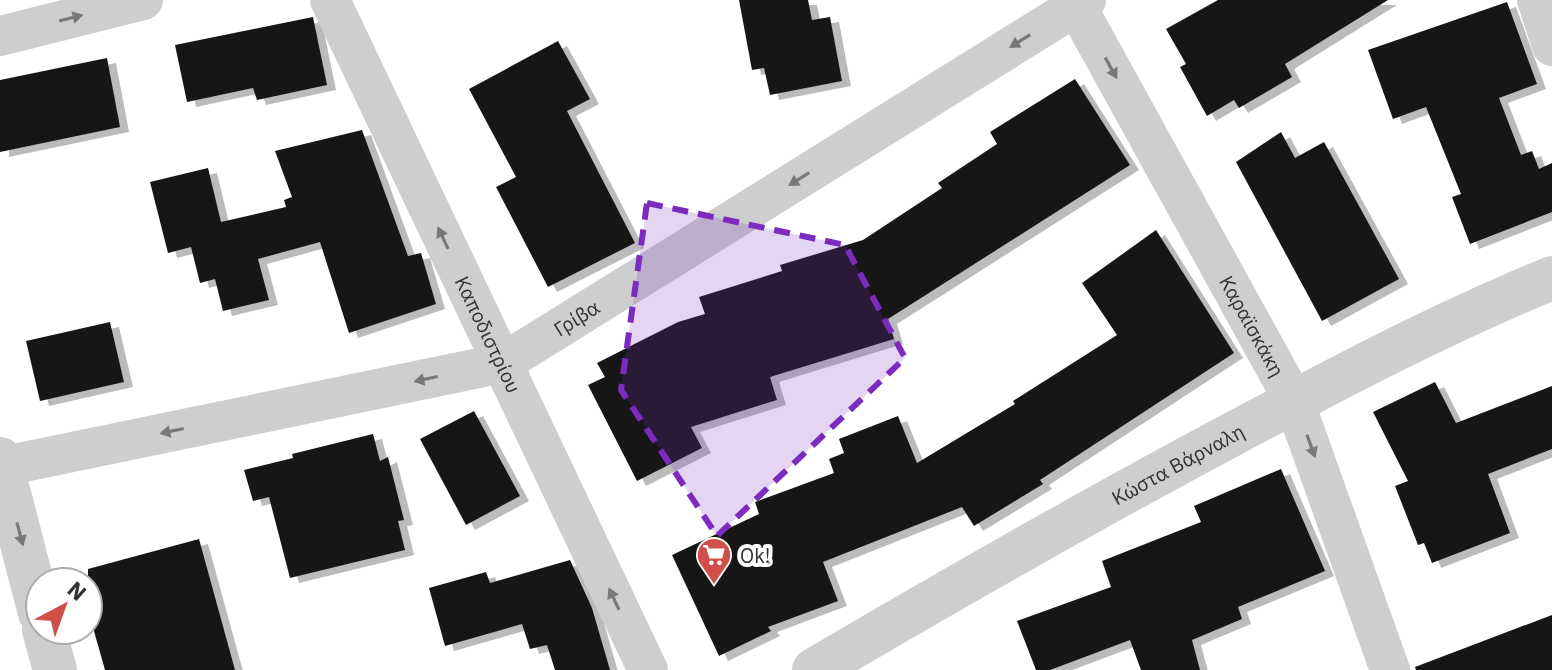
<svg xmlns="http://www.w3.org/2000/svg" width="1552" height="670" font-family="'IBM Plex Sans',sans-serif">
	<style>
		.building { fill: #181818; filter: url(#shadow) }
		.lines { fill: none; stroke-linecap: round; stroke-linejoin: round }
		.minor { stroke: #cecece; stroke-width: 40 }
		.tertiary { stroke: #cecece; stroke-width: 44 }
		.oneway { fill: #787878 }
		.marked { fill: #7b2cbf; fill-opacity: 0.2; stroke: #7b2cbf; stroke-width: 6; stroke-dasharray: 16 10; stroke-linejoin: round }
		.labels { text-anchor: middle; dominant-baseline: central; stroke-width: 8; stroke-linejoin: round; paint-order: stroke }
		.street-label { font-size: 20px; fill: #313131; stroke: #fff }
		.poi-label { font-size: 20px; fill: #313131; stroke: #fff; text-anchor: start }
	</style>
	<defs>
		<filter id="shadow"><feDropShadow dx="9" dy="5" stdDeviation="0" flood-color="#0004"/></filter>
	</defs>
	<rect width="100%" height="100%" fill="#fff"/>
	<g class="building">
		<polygon points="739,0 808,0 812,20 830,17 842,81 770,95 764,68 752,70"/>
		<polygon points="1218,0 1388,0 1285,64 1292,77 1239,108 1234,100 1207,116 1180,67 1186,64 1166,29"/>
		<polygon points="1507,2 1537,84 1499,98 1521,155 1532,151 1539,169 1552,163 1552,212 1470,244 1452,197 1461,194 1426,107 1393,119 1368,50"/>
		<polygon points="313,17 327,85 257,100 253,88 187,102 175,45"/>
		<polygon points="558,41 590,99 567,111 635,243 548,287 496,187 516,177 469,89"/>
		<polygon points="107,58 120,127 0,152 0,80"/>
		<polygon points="1075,79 1130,165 888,319 894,339 770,377 777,400 691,427 702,448 637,481 588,385 605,377 597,363 678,322 705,314 699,297 782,271 780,265 863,240 942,188 938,183 997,144 990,132"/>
		<polygon points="362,130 408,256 421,253 436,304 349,333 320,242 258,259 269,300 223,311 215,279 200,283 191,247 168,253 150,182 208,168 221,222 286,207 284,200 292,197 275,151"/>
		<polygon points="1281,132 1295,158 1324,142 1399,279 1322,321 1236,162"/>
		<polygon points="1156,230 1234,353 1040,480 1043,484 974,526 962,507 823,562 838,601 768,627 771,631 719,656 672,555 759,514 755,502 834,473 829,459 844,453 839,439 898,416 917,463 1015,404 1013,401 1117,335 1082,283"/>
		<polygon points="110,322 124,382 40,401 26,341"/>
		<polygon points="1435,382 1456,423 1552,386 1552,449 1488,474 1510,533 1432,563 1424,543 1418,545 1395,486 1408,481 1373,412"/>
		<polygon points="474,411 520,496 466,525 420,439"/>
		<polygon points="373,434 380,461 388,457 404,520 398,521 405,550 290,578 269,497 253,501 244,470 293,458 292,454"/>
		<polygon points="1281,469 1325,571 1238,607 1242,619 1192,640 1200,670 1141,670 1130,640 1050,670 1036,670 1017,621 1111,587 1102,561 1201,522 1194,506"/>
		<polygon points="199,539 235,670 105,670 88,610 88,569"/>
		<polygon points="570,560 592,608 610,670 555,670 547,645 530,649 522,624 445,646 429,588 486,572 490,583"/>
		<polygon points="1552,615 1552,670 1416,670 1415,667"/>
	</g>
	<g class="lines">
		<g class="minor">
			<path id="s1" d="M330,0L648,670"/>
			<path id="s2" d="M1073,0L1294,401L1390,670"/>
			<polyline points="1537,0 1552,46"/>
			<polyline points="0,36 143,0"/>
			<path id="s3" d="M0,467L503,363L1086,0"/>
		</g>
		<g class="tertiary">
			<polyline points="0,459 40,613"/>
			<polyline points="44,630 55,670"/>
			<path id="s4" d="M814,670C952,589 1090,510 1231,435C1336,379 1442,323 1552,278"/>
		</g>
	</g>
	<defs><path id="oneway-solid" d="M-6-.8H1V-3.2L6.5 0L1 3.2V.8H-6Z" transform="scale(2)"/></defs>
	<g class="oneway">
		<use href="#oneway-solid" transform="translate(71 18) rotate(-14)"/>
		<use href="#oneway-solid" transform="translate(1020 41) rotate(148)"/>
		<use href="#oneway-solid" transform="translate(1111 68) rotate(61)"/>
		<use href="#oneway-solid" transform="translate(799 179) rotate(148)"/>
		<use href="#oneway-solid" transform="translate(443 238) rotate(-115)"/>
		<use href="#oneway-solid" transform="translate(426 379) rotate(168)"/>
		<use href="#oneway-solid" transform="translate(172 431) rotate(168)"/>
		<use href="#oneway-solid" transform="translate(1311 446) rotate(70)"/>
		<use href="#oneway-solid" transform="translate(20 534) rotate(75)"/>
		<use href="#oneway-solid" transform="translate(614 599) rotate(-115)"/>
	</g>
	<path class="marked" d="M647,203L845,245L905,358L717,536L621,390Z"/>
	<defs>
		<symbol id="supermarket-pin" viewBox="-11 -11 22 30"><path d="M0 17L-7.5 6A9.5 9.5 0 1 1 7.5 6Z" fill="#d04f4b" stroke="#fff"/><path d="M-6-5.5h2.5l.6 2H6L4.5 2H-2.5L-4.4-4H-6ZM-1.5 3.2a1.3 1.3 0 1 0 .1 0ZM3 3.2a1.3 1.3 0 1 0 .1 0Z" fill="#fff"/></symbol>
	</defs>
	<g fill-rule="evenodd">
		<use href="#supermarket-pin" x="694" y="535" width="40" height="54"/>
	</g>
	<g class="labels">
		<g class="street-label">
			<text stroke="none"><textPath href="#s3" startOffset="600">Γρίβα</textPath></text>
			<text stroke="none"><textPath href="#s2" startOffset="372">Καραϊσκάκη</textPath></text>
			<text stroke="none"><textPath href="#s1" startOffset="370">Καποδιστρίου</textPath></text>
			<text stroke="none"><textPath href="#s4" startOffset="418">Κώστα Βάρναλη</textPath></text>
		</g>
		<g class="poi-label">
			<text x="740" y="555">Ok!</text>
		</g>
	</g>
	<g transform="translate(64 606) rotate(41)"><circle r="38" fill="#ffffff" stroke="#adadad" stroke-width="2"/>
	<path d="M0-6L14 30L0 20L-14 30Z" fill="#d04f4b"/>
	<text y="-12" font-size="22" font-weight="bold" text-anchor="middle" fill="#313131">N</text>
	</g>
</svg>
